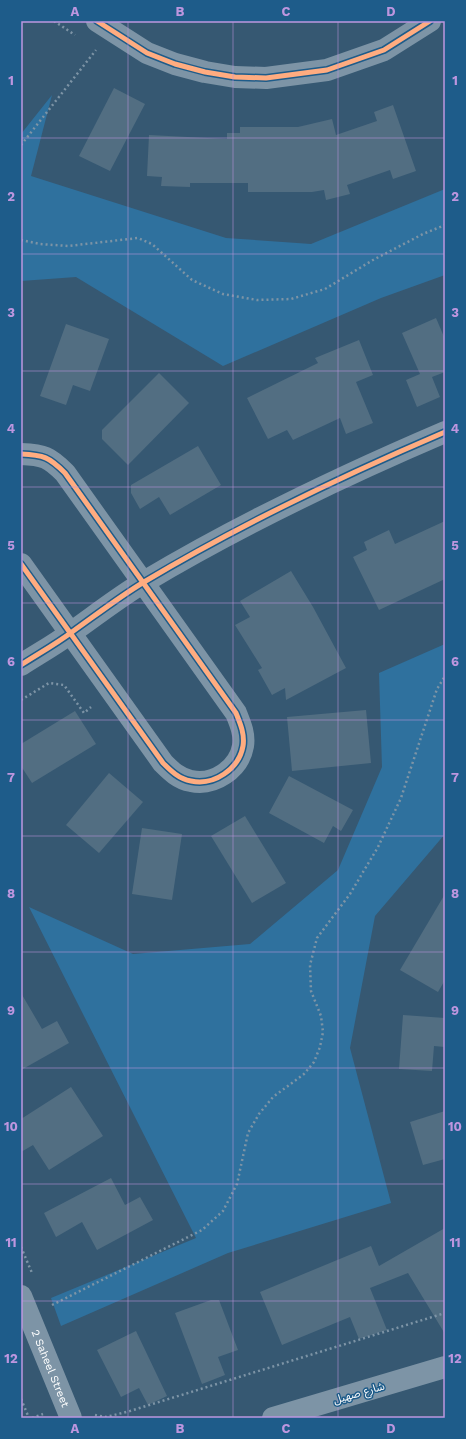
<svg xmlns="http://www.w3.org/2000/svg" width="466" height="1439" font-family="'Work Sans','Noto Sans Arabic',sans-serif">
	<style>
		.green { fill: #2f719e }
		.building { fill: #526e82 }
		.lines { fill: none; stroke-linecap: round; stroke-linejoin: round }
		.path { stroke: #7d94a6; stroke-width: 2.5; stroke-dasharray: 2 3; stroke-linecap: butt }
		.minor { stroke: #7d94a6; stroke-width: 22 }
		.cycleway-casing { stroke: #1e5c8a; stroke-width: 8 }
		.cycleway { stroke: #ffac80; stroke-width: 5 }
		.grid { fill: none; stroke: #bd96df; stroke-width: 1; stroke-opacity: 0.55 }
		.labels { text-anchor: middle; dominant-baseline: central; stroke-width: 3; stroke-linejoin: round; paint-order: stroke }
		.street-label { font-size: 11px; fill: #fff; stroke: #1e5c8a }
		.neatline { fill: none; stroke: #bd96df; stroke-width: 1.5 }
		.grid-label { font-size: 13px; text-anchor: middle; font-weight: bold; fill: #bd96df }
	</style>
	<rect width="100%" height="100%" fill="#365872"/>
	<g class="green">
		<polygon points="52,95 31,176 226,238 311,244 445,189 445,275 381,298 223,366 76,277 21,281 21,134"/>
		<polygon points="445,644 445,834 375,916 350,1048 391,1203 228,1253 61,1326 51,1298 196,1238 29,907 133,954 250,944 338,870 382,767 379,673"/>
	</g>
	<g class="building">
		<polygon points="114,88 145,104 110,171 79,156"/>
		<polygon points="393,105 416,171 393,179 390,170 347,185 350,194 326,200 324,190 312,192 248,192 248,183 190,183 190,187 161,186 162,177 147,176 149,135 227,139 227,133 240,133 240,127 298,127 332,119 336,135 377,121 374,112"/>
		<polygon points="436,318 445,339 445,372 432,377 440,397 417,407 406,380 420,374 402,333"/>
		<polygon points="66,324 109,339 90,391 73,385 66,405 40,396"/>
		<polygon points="359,340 373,375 356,382 373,423 346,434 340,418 293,440 287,430 268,439 247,398 318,363 315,358"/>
		<polygon points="159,373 189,403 128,465 102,439 102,430"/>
		<polygon points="198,446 221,485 170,515 159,497 140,509 131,493 131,485"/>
		<polygon points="445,521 445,579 379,610 353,557 367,550 364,542 389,530 395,544"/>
		<polygon points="291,571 313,607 346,668 286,700 285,688 272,695 258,670 262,668 235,625 250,617 240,601"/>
		<polygon points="366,710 371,763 292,771 287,717"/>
		<polygon points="75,711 96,744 32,783 21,766 21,744"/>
		<polygon points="109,773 143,802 99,853 66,825"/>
		<polygon points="289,776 353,810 341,831 333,826 324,843 269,813"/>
		<polygon points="245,816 286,883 252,903 211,836"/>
		<polygon points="142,828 182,834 172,900 132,894"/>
		<polygon points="445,894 445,980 438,992 400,970"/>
		<polygon points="21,993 42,1029 57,1021 69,1043 21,1070"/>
		<polygon points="403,1015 445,1018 445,1047 434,1046 432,1071 399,1069"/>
		<polygon points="71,1087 103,1136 49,1170 33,1145 21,1152 21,1119"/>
		<polygon points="445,1111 445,1159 423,1165 410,1122"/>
		<polygon points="111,1178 125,1205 140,1197 153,1220 97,1250 82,1222 56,1237 44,1213"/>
		<polygon points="445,1228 445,1334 408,1273 370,1288 387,1330 359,1339 350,1317 282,1345 260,1292 371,1246 379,1266"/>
		<polygon points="211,1300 219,1300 238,1350 218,1357 225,1375 202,1384 175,1313"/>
		<polygon points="136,1331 167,1396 148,1405 139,1388 121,1397 97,1350"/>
	</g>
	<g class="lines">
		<g class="path">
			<polyline points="54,21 75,35"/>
			<polyline points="21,145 96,50"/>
			<polyline points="21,240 40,244 68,246 138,238 152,244 192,280 223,294 257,300 291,299 325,289 373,260 423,234 445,225"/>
			<polyline points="21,700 49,683 64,685 84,713 91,707"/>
			<polyline points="21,1247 32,1273"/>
			<polyline points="52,1305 202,1230 223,1211 237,1184 248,1133 259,1114 273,1097 304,1074 314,1062 320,1047 323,1032 321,1016 311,991 310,965 317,938 350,894 378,847 401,798 437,689 445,676"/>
			<polyline points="21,1399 29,1418"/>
			<polyline points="95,1415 106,1417 130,1411 445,1313"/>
			<polyline points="32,1418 43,1414"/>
		</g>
		<g class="minor">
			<polyline points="97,21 147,53 175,64 205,72 235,77 266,78 327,70 384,50 430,21"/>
			<path d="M21,454C44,455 49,457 65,473L236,713C240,723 245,734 243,746C239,769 214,786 191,781C179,779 171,771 163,763L21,564"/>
			<path d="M21,665C38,654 56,644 72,632C96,615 119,597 144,582C241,524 342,476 445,432"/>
			<path id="s1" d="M21,1296L71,1418"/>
			<polyline points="273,1418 445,1367"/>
		</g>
		<defs>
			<g id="cycleway">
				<polyline points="97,21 147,53 175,64 205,72 235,77 266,78 327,70 384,50 430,21"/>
				<path d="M21,454C44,455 49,457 65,473L236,713C240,723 245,734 243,746C239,769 214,786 191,781C179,779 171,771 163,763L21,564"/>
				<path d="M21,665C38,654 56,644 72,632C96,615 119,597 144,582C241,524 342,476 445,432"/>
			</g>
		</defs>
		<use href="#cycleway" class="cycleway-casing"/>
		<use href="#cycleway" class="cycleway"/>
	</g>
	<path class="grid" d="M128,21V1418M233,21V1418M338,21V1418M21,138H445M21,254H445M21,371H445M21,487H445M21,603H445M21,720H445M21,836H445M21,952H445M21,1068H445M21,1184H445M21,1301H445"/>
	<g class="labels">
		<g class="street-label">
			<text stroke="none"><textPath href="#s1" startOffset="78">2 Saheel Street</textPath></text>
			<text transform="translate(359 1393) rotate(-16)">شارع صهيل</text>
		</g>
	</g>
	<rect width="466" height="1439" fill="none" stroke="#1e5c8a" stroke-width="44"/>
	<rect x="22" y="22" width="422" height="1395" class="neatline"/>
	<g class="grid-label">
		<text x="75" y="16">A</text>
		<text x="180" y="16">B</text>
		<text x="286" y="16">C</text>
		<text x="391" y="16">D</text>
		<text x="11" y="85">1</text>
		<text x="455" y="85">1</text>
		<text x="11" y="201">2</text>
		<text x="455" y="201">2</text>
		<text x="11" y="317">3</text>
		<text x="455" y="317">3</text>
		<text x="11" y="433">4</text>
		<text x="455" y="433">4</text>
		<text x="11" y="550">5</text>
		<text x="455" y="550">5</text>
		<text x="11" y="666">6</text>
		<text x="455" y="666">6</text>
		<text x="11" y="782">7</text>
		<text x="455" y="782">7</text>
		<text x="11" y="898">8</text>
		<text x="455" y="898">8</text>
		<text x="11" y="1015">9</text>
		<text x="455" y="1015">9</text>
		<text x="11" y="1131">10</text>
		<text x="455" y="1131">10</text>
		<text x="11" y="1247">11</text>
		<text x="455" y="1247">11</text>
		<text x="11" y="1363">12</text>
		<text x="455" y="1363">12</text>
		<text x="75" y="1433">A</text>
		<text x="180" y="1433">B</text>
		<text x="286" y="1433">C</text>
		<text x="391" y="1433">D</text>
	</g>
</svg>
